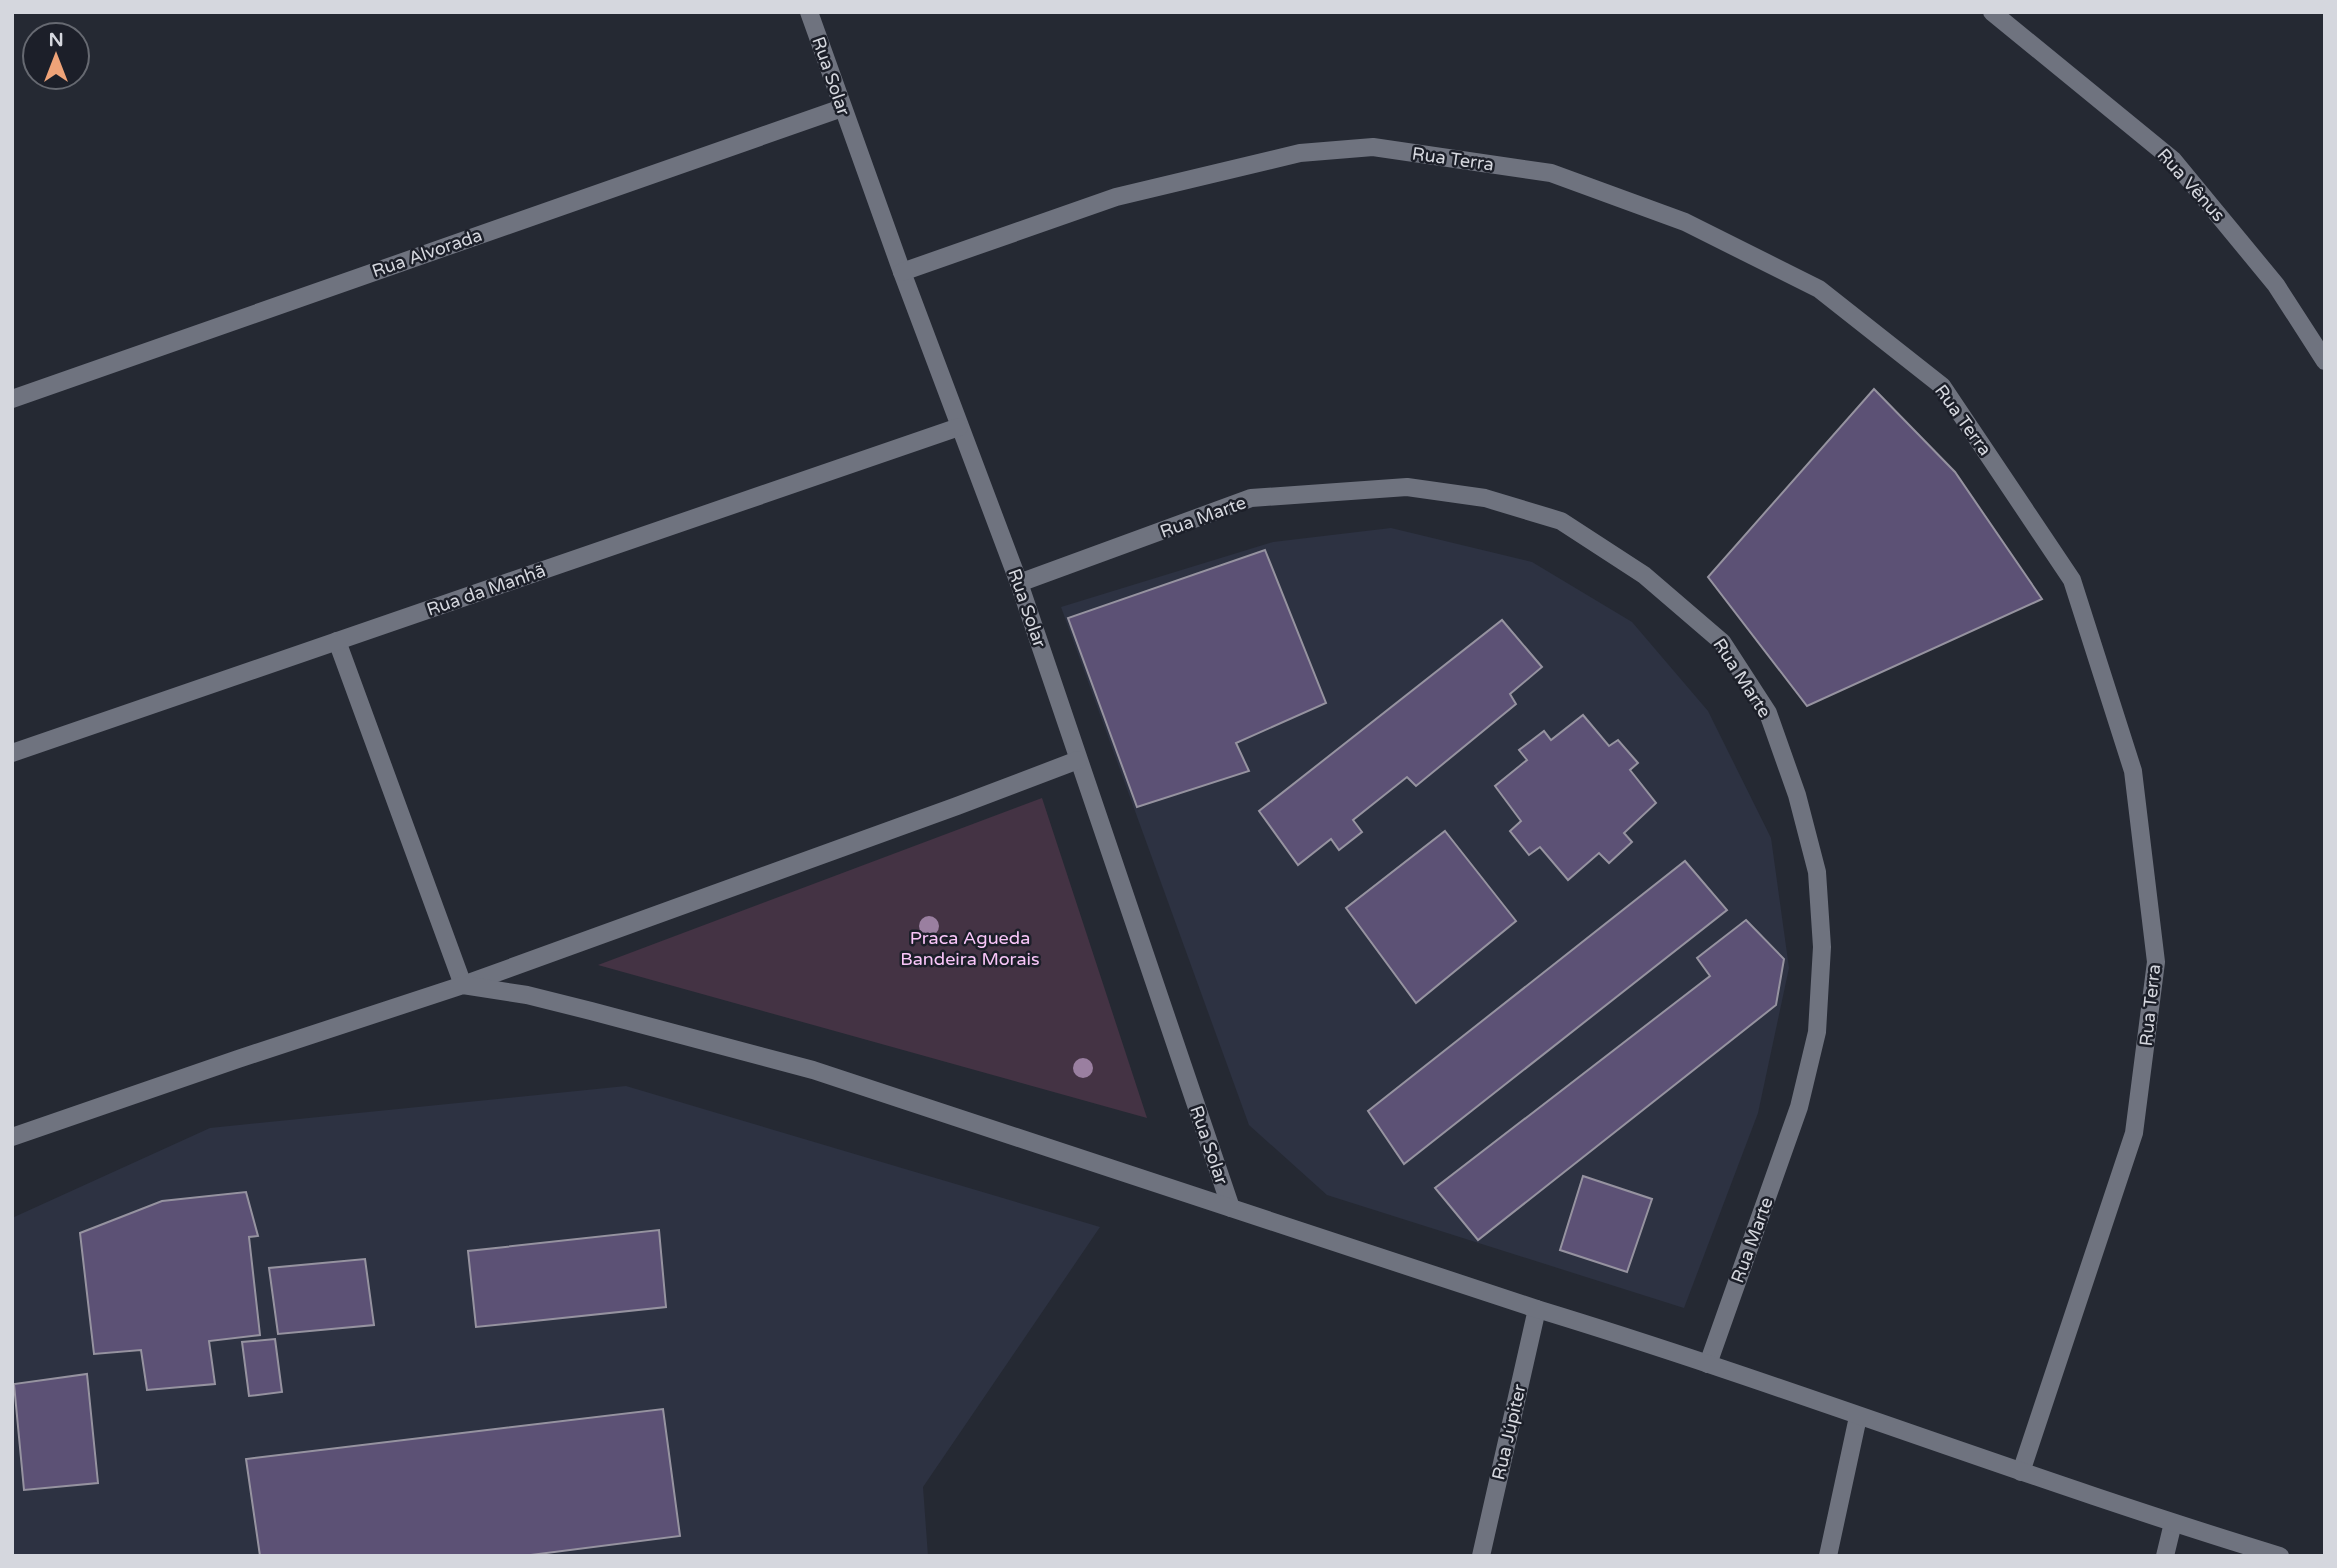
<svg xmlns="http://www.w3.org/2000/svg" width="2337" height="1568" font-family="'Varela Round',sans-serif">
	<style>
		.built { fill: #2d3242 }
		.green { fill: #434 }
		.building { fill: #5c5175; stroke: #9693a0; stroke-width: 2 }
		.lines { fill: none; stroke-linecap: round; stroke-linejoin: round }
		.street { stroke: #6f737f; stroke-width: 18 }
		.secondary { stroke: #6f737f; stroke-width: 18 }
		.tree { fill: #9a7fa0 }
		.labels { text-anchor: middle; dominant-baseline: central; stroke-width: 5; stroke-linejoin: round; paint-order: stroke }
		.street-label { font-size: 18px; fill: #d5d7de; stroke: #1c1f29 }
		.park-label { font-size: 18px; fill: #f9c6f9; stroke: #1c1f29 }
	</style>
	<rect width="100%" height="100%" fill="#252933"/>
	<g class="built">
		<polygon points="1391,528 1532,562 1632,622 1708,711 1771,838 1789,968 1758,1113 1684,1308 1327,1195 1249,1125 1061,607 1273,542"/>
		<polygon points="626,1086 1100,1227 923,1487 928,1556 12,1556 12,1218 210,1128"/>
	</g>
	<polygon class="green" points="1042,798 1147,1118 598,965"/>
	<g class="building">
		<polygon points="1874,389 1955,472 2042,599 1807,706 1708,577"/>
		<polygon points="1265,550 1326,703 1236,743 1249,771 1137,807 1068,618"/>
		<polygon points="1502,620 1542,667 1510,694 1516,704 1416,786 1407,777 1353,820 1362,832 1339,850 1331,839 1298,865 1259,811"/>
		<polygon points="1583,715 1609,746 1618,740 1638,763 1630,770 1656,803 1624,833 1632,842 1609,863 1599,853 1568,880 1540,847 1529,855 1510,831 1521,821 1495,786 1527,760 1519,750 1544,731 1551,740"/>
		<polygon points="1445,831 1516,921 1416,1003 1346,908"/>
		<polygon points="1685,861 1727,910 1404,1164 1368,1111"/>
		<polygon points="1746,920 1784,959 1776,1005 1478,1240 1435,1188 1710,976 1697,958"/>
		<polygon points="1583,1176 1652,1199 1627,1272 1560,1250"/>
		<polygon points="246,1192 258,1236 249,1237 260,1335 209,1341 215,1384 147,1390 141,1350 94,1354 80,1233 162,1201"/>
		<polygon points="659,1230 666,1307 476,1327 468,1251"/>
		<polygon points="365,1259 374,1325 278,1334 269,1268"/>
		<polygon points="275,1339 282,1392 249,1396 242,1342"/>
		<polygon points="87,1374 98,1483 24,1490 14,1384"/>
		<polygon points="663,1409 680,1536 523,1556 260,1556 246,1459"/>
	</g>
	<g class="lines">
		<g class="street">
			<polyline points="809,12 902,272 1019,583 1231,1208"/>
			<polyline points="1992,12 2173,160 2276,285 2325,361"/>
			<polyline points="902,272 1116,197 1300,153 1373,147 1551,173 1685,222 1819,289 1942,386 2072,580 2133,771 2156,962 2134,1133 2021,1472"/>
			<polyline points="12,399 842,108"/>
			<polyline points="1019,583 1251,498 1407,487 1485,498 1561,521 1644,575 1722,642 1768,713 1797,795 1817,872 1822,947 1817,1032 1799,1107 1708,1364"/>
			<polyline points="337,641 463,985 957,806 1078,760"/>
			<polyline points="12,753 959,427"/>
			<polyline points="1481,1556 1537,1309"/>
			<polyline points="1828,1556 1858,1417"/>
			<polyline points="2165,1556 2173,1523"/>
		</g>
		<path class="secondary" d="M12,1137L238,1059L463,985L527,995L591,1011L813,1070L1537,1309C1787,1385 2030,1480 2280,1556"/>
	</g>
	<g class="tree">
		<circle cx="929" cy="926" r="10"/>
		<circle cx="1083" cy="1068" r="10"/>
	</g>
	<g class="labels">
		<g class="street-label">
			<text transform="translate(831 76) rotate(71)">Rua Solar</text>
			<text transform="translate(1453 159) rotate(8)">Rua Terra</text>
			<text transform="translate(2191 185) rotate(48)">Rua Vênus</text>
			<text transform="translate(427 253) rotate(-19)">Rua Alvorada</text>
			<text transform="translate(1963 420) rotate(54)">Rua Terra</text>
			<text transform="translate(1203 517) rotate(-20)">Rua Marte</text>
			<text transform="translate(486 590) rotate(-19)">Rua da Manhã</text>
			<text transform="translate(1027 608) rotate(71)">Rua Solar</text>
			<text transform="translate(1742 678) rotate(57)">Rua Marte</text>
			<text transform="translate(2150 1005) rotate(-84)">Rua Terra</text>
			<text transform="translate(1209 1145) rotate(71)">Rua Solar</text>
			<text transform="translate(1752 1240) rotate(-70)">Rua Marte</text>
			<text transform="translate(1509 1432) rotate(-77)">Rua Júpiter</text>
		</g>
		<g class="park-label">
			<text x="970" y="938">Praca Agueda<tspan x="970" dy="21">Bandeira Morais</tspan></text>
		</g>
	</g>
	<rect width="2337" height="1568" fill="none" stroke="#d5d7de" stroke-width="28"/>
	<g transform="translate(56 56)"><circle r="33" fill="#1c1f29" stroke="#666971" stroke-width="2"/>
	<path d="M0-5L12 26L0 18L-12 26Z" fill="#efa378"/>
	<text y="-10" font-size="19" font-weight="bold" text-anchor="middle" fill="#d5d7de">N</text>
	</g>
</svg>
